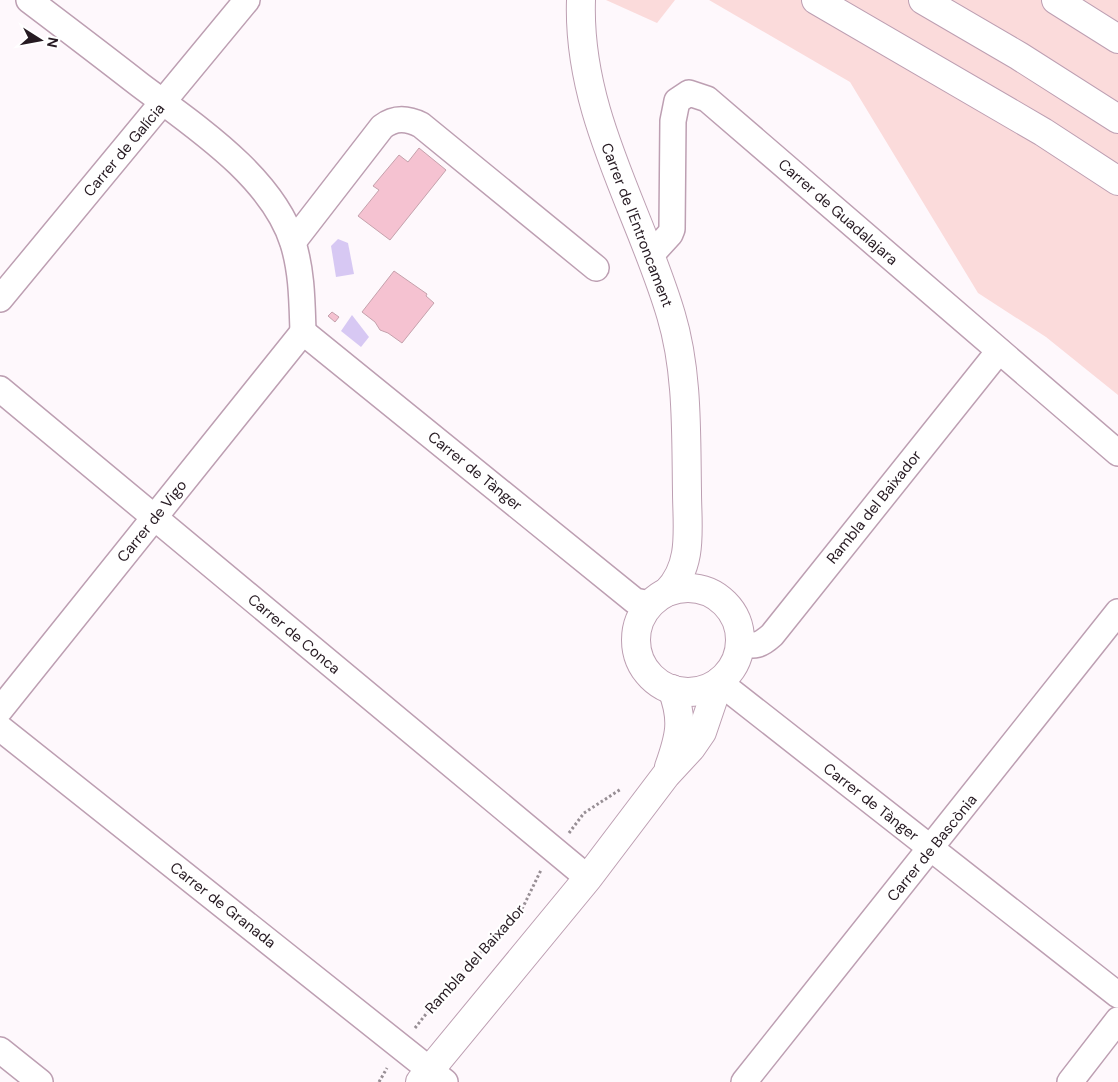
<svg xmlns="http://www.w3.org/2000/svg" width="1118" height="1082" font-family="'DM Sans',sans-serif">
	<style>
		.green { fill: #fbdbdb }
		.water { fill: #d7c8f3 }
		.building { fill: #f5c2d1; stroke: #c5a1ac }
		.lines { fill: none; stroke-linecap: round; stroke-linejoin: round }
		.minor-casing { stroke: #bd9fb2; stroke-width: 28 }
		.tertiary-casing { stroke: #bd9fb2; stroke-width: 30 }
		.trunk-casing { stroke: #bd9fb2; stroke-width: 30 }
		.motorway-casing { stroke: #bd9fb2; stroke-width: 30 }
		.path { stroke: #978e94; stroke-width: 3; stroke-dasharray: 2.5 2.5; stroke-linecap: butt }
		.minor { stroke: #fff; stroke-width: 25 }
		.tertiary { stroke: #fff; stroke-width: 28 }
		.trunk { stroke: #fff; stroke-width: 28 }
		.motorway { stroke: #fff; stroke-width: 28 }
		.labels { text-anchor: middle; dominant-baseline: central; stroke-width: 4.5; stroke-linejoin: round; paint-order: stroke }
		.street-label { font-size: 15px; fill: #261a22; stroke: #fff }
	</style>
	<rect width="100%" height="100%" fill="#fef8fc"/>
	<g class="green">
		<polygon points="606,0 675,0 657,23"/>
		<polygon points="709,0 1118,0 1118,395 1046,337 978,293 850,82"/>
	</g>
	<g class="water">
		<polygon points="338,239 348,243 354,274 336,277 331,246"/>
		<polygon points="352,315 369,337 361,347 341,331"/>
	</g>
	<g class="building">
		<polygon points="419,148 446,170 390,240 358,216 379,190 373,186 399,155 408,162"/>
		<polygon points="394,271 427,294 426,296 434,303 402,343 388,333 380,330 375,322 362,312"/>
		<polygon points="332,312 339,317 335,322 328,316"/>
	</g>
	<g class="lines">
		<defs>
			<g id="minor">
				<path d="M29,0C66,28 103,56 140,85C193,125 272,176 293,243C302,272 302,302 303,332"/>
				<path d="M293,242L382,127C395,117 407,118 421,125L596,268"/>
				<polyline points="650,256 670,234 672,229 673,121 677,101 689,93 707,99 1118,453"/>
				<polyline points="0,299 247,0"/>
				<polyline points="303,332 635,601 650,604"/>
				<polyline points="0,389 588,878"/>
				<path d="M740,642C754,648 761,645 772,635L999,351"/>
				<polyline points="719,682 1118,995"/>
				<polyline points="0,710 303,332"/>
				<polyline points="0,728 445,1082"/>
				<polyline points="0,1050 40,1082"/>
				<polyline points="744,1082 1118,612"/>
				<polyline points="1070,1082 1118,1020"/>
			</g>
			<g id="tertiary">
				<path d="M581,0C577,114 640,210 671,315C688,371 686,434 687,492C687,527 694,565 667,592"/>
				<circle cx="688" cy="640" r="52"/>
				<path d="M669,767C680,736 684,720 672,689"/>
				<polyline points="420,1082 588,878 666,775 691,748 702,732 719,682"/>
			</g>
			<polyline id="trunk" points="816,0 1043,132 1118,181"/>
			<g id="motorway">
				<polyline points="923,0 1019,56 1118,119"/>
				<polyline points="1056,0 1118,39"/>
			</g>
		</defs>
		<use href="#minor" class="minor-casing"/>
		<use href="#tertiary" class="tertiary-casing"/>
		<use href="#trunk" class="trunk-casing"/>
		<use href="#motorway" class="motorway-casing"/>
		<g class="path">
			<polyline points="569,833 584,813 621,789"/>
			<polyline points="415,1028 441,995 523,907 541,870"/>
			<polyline points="379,1082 387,1068"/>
		</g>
		<use href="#minor" class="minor"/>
		<use href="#tertiary" class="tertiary"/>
		<use href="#trunk" class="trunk"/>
		<use href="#motorway" class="motorway"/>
	</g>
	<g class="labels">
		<g class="street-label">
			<text transform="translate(124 150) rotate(-50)">Carrer de Galícia</text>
			<text transform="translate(838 212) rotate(41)">Carrer de Guadalajara</text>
			<text transform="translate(637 225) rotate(69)">Carrer de l'Entroncament</text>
			<text transform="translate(475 471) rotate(39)">Carrer de Tànger</text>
			<text transform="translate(874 507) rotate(-51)">Rambla del Baixador</text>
			<text transform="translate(152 521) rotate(-51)">Carrer de Vigo</text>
			<text transform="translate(294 634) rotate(40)">Carrer de Conca</text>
			<text transform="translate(871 802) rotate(38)">Carrer de Tànger</text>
			<text transform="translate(932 848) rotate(-51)">Carrer de Bascònia</text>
			<text transform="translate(223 905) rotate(38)">Carrer de Granada</text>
			<text transform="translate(475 959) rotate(-48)">Rambla del Baixador</text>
		</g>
	</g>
	<g transform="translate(40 40) rotate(101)" stroke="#ffffff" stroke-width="4" paint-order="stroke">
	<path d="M0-4L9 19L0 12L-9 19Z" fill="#261a22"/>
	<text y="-8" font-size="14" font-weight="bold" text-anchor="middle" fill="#261a22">N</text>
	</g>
</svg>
